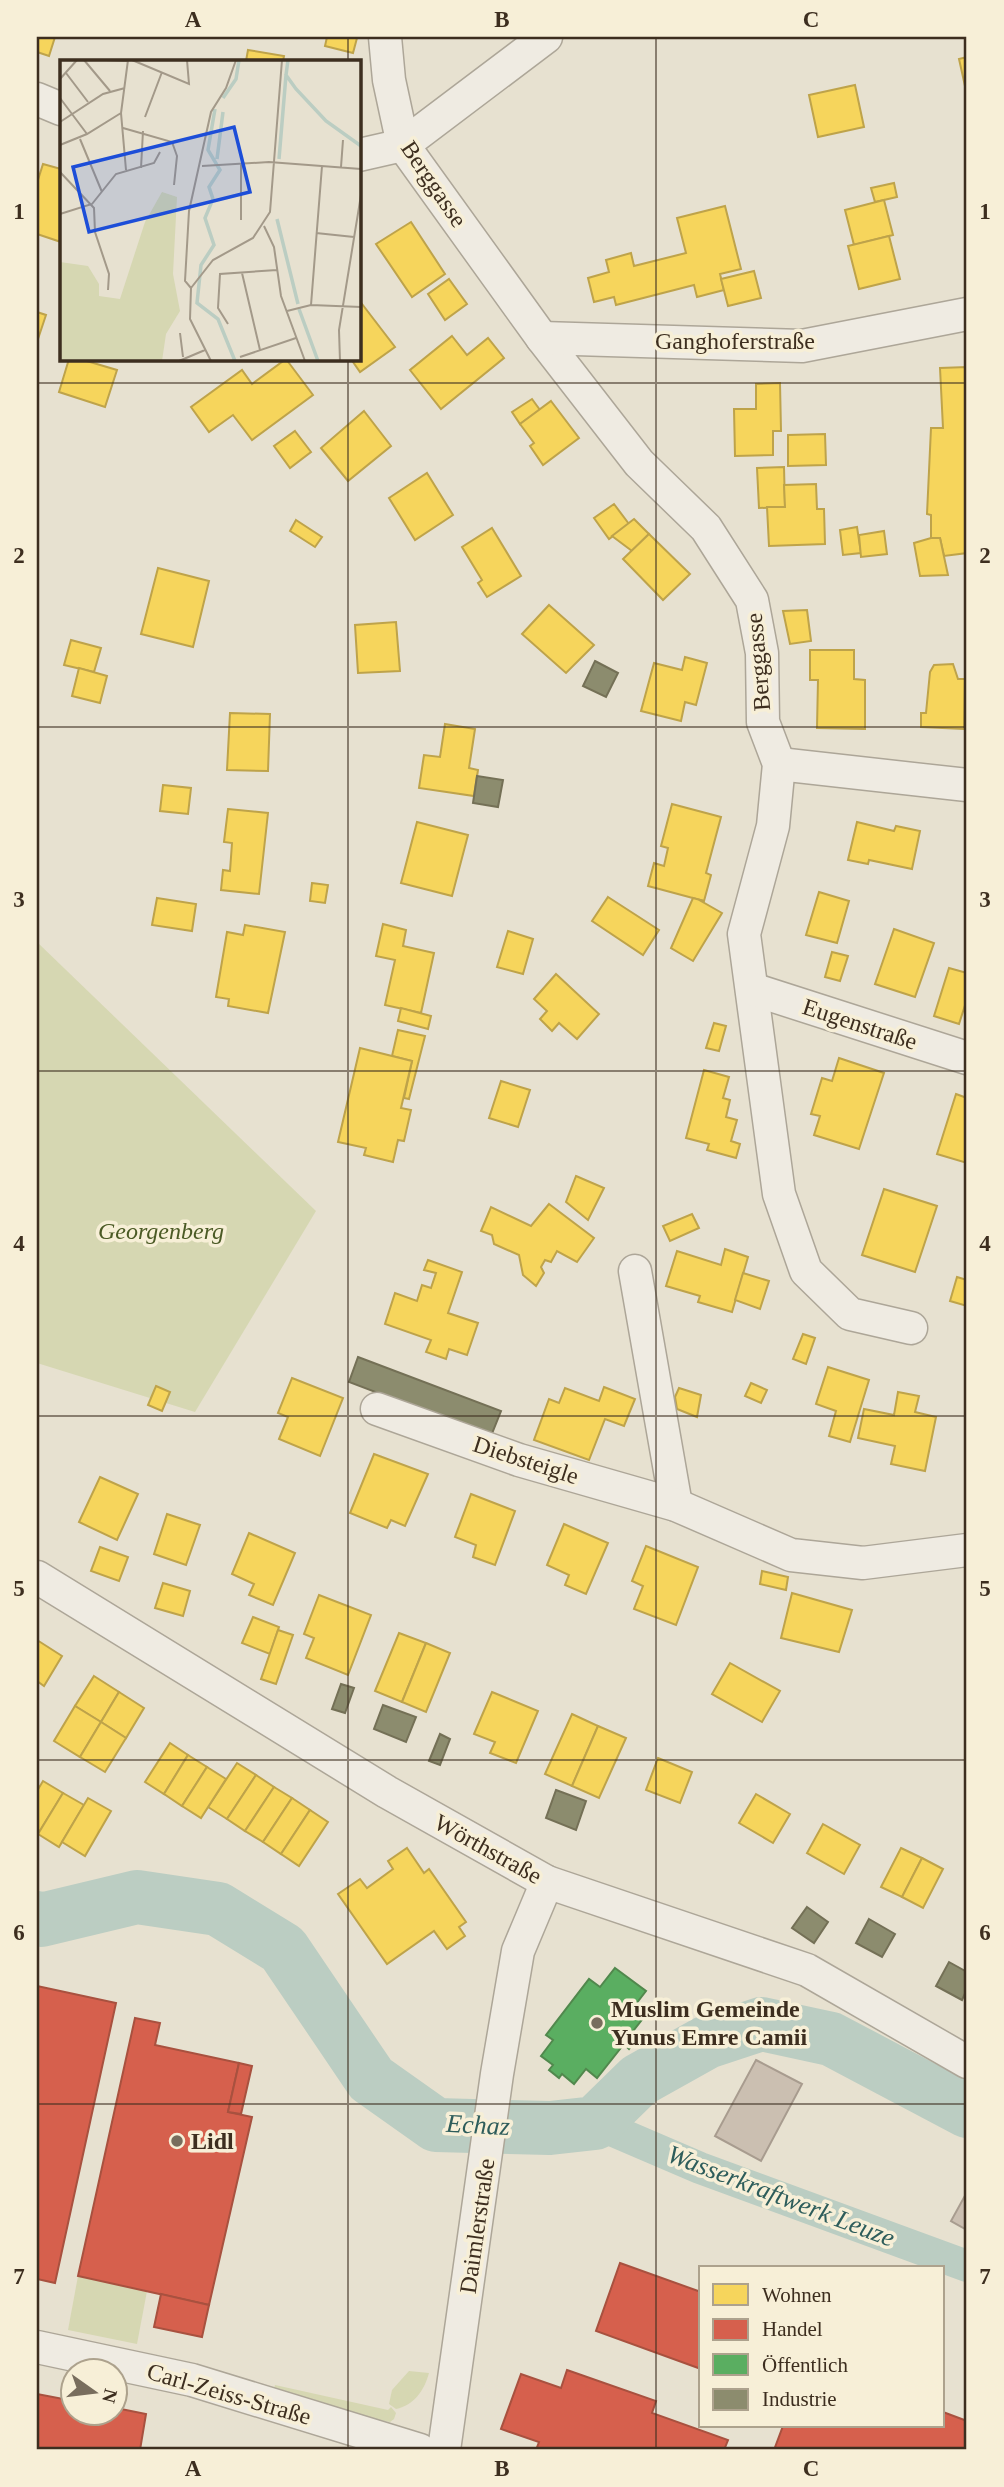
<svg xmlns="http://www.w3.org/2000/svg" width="1004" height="2487" font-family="Georgia,serif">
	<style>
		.green { fill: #d6d7b2 }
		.homes { fill: #f6d55c; stroke: #bea34a; stroke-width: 2 }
		.shops { fill: #d6604d; stroke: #a8513f; stroke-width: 2 }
		.public { fill: #5aae61; stroke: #51884d; stroke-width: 2 }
		.industry { fill: #8c8c6e; stroke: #747056; stroke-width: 2 }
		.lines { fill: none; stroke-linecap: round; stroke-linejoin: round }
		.canal { stroke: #bbcdc2; stroke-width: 32 }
		.river { stroke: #bbcdc2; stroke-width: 54 }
		.building { fill: #cbbfb1; stroke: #a89c8f; stroke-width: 2 }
		.minor-casing { stroke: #ada698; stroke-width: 35 }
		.minor { stroke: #efebe2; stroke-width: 32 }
		.grid { fill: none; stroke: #3d2e1f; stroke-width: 2; stroke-opacity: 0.55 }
		.poi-dot { fill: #786d5d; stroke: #f7efd7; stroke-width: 2.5 }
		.labels { text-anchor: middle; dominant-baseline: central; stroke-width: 7; stroke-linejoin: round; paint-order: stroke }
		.street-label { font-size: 24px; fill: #3d2e1f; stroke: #f7efd7 }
		.park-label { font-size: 24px; font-style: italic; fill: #4b5a25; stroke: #f7efd7 }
		.poi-label { font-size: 24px; font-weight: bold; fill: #3d2e1f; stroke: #f7efd7; text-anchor: start }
		.water-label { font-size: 26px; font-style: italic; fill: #2e5d5b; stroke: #f7efd7 }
		.inset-river { fill: none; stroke: #bbcdc2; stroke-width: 3.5 }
		.inset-road { fill: none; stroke: #a39989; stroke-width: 2 }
		.view { fill: #1d4ed8; fill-opacity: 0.15; stroke: #1d4ed8; stroke-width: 3.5 }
		.inset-edge { fill: none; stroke: #3d2e1f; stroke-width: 3.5 }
		.neatline { fill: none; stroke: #3d2e1f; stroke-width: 2.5 }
		.grid-label { font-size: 23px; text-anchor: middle; font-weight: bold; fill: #3d2e1f }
	</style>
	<rect width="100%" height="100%" fill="#e7e1d0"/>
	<g class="green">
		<polygon points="37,942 316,1211 195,1412 37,1363"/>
		<polygon points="78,2276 147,2291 137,2344 68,2330"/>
		<path d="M409,2371L429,2373C424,2391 414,2405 396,2409L389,2404L392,2390Z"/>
		<polygon points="275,2385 388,2410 391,2407 396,2413 394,2419 390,2422 374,2419 274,2388"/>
	</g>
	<g class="homes">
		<polygon points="37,37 55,37 49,56 37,52"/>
		<polygon points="327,37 357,38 353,53 325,46"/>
		<polygon points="248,50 284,56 283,61 246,61"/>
		<polygon points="967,57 967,95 959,59"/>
		<polygon points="855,85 864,127 818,137 809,95"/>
		<polygon points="43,164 61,169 61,242 37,234 37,183"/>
		<polygon points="894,183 897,197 875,202 871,188"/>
		<polygon points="884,200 893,235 854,245 845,210"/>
		<polygon points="725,206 741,269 720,274 724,290 697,297 694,285 616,305 614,297 594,302 588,278 609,272 606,260 631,253 634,266 686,253 677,218"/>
		<polygon points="411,222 445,274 412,297 376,244"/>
		<polygon points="889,236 900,279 859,289 848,246"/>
		<polygon points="754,271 761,298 728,306 721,279"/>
		<polygon points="449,279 467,304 445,320 428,294"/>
		<polygon points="359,300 395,347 360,372 351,359 359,359"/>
		<polygon points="37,312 46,315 37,342"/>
		<polygon points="452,336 467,355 488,338 504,358 441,409 410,370"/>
		<polygon points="69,359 80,359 117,370 105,407 59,392"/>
		<polygon points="286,359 313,395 252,440 233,415 209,432 191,407 242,370 252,384"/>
		<polygon points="967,367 967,553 944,556 940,538 931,538 931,515 927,514 931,428 943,428 940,368"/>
		<polygon points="780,383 781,431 773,431 773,455 735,456 734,409 756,409 756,384"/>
		<polygon points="532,399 540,410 520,424 512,412"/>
		<polygon points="551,401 579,438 543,465 530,446 534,443 520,424"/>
		<polygon points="364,411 391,446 348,481 321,448"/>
		<polygon points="295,431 311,452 290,468 274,446"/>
		<polygon points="825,434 826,465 788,466 788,435"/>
		<polygon points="784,467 785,507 759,508 757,468"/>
		<polygon points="427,473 453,515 415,540 389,498"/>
		<polygon points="816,484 817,509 824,509 825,544 769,546 767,507 785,507 784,485"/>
		<polygon points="614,504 629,524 609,539 594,518"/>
		<polygon points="634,519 649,534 632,551 612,536"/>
		<polygon points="296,520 322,537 315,547 290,531"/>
		<polygon points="857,527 861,553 843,555 840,530"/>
		<polygon points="492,528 521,576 487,597 478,583 482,580 462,547"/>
		<polygon points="884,531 887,554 861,557 859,535"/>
		<polygon points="649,534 690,574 663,600 623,559"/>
		<polygon points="931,538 940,538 948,575 920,576 914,543"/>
		<polygon points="158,568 209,581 193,647 141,634"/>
		<polygon points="549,605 594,645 566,673 522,634"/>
		<polygon points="807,610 811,641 790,644 783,611"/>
		<polygon points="396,622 400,671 358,673 355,625"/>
		<polygon points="71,640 101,648 94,672 64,665"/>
		<polygon points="810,650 854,650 854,679 865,680 865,729 817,728 818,680 810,680"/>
		<polygon points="685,657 707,663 696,705 685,702 681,721 641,711 654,663 682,670"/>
		<polygon points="953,664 958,679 965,679 964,729 921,727 921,713 926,713 930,672 934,665"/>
		<polygon points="79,668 107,676 100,703 72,696"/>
		<polygon points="230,713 270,714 268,771 227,770"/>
		<polygon points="445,724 475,729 469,768 478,770 474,796 419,788 424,755 440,757"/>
		<polygon points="163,785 191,788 188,814 160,811"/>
		<polygon points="672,804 721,817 706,873 711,875 704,901 648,886 654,863 664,866 668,848 661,846"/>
		<polygon points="228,809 268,813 259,894 221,890 223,870 230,871 232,843 224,842"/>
		<polygon points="417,822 468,835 452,896 401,883"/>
		<polygon points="857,822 894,831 896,826 920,831 912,869 869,860 868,864 848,860"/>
		<polygon points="312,883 328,885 325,903 310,901"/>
		<polygon points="819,892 849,901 837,943 806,935"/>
		<polygon points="608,897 659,930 643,955 592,921"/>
		<polygon points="157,898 196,904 192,931 152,925"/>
		<polygon points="693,898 704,901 701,901 722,913 693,961 671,948"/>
		<polygon points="383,924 406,930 403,946 434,953 421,1013 385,1005 395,960 376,956"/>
		<polygon points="245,925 285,932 268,1013 228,1006 229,999 216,997 227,932 243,935"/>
		<polygon points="894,929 934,943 915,997 875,984"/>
		<polygon points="508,931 533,939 523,974 497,967"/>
		<polygon points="832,952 848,956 840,981 825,977"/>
		<polygon points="949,968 967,973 967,999 959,1024 934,1016"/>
		<polygon points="556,974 599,1014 577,1039 559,1023 552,1031 540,1019 547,1011 534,999"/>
		<polygon points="401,1008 431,1016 428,1029 398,1021"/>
		<polygon points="714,1023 726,1026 719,1051 706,1048"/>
		<polygon points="398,1030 425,1036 409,1099 404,1098 412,1061 392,1056"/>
		<polygon points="360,1048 412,1061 401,1108 411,1110 404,1141 398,1140 393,1162 364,1155 366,1148 338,1142"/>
		<polygon points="839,1058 884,1073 859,1149 814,1135 820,1116 811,1114 822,1078 832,1081"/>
		<polygon points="704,1070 729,1077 723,1098 730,1100 726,1117 737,1120 731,1141 740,1144 736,1158 707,1150 709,1144 686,1138"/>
		<polygon points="501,1081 530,1090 518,1127 489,1118"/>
		<polygon points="956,1094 967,1098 967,1163 937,1154"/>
		<polygon points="576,1176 604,1188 588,1220 566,1202"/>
		<polygon points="884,1189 937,1206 915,1272 862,1255"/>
		<polygon points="549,1204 594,1238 577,1262 557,1251 551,1262 545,1260 541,1267 544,1273 536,1286 523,1275 519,1255 494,1244 492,1235 481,1231 491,1207 531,1226"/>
		<polygon points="692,1214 699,1228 670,1241 663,1226"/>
		<polygon points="725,1249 748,1257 732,1312 698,1302 700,1296 666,1286 677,1251 721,1265"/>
		<polygon points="428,1260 462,1272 448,1313 478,1323 467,1355 449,1349 446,1359 426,1352 431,1340 385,1324 395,1293 417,1301 422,1285 431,1288 436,1273 424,1270"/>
		<polygon points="743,1273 769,1281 760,1309 735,1300"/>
		<polygon points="957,1277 967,1280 967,1306 950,1301"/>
		<polygon points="803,1334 815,1338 806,1364 793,1359"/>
		<polygon points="828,1367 869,1380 850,1442 829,1436 836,1411 816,1404"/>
		<polygon points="292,1378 343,1398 320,1456 279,1439 288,1417 278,1413"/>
		<polygon points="751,1383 767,1390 761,1403 745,1396"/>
		<polygon points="156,1386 170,1392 162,1411 148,1405"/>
		<polygon points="604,1387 635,1399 624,1426 605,1419 589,1460 534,1440 549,1399 559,1403 565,1388 599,1401"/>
		<polygon points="679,1388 701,1395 697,1417 677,1409 675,1397"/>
		<polygon points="898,1392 919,1396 915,1412 936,1417 925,1471 891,1464 895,1446 858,1438 864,1409 894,1415"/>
		<polygon points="374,1454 428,1474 405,1526 391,1520 387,1528 350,1513"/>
		<polygon points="100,1477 138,1494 117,1540 79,1522"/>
		<polygon points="471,1494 515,1511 495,1565 473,1557 476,1545 455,1537"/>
		<polygon points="167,1514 200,1525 186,1565 154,1554"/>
		<polygon points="564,1524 608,1543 586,1594 565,1585 569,1575 547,1565"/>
		<polygon points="249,1533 295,1553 273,1605 249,1595 254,1584 232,1574"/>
		<polygon points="646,1546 698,1567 676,1625 634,1609 643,1586 632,1581"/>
		<polygon points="100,1547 128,1557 119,1581 91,1571"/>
		<polygon points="762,1571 788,1577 786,1590 760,1584"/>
		<polygon points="163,1583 190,1591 183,1616 155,1608"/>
		<polygon points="792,1593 852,1610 839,1652 781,1638"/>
		<polygon points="319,1595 371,1615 348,1675 306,1658 314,1638 304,1634"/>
		<polygon points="253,1617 279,1627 270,1654 242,1643"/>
		<polygon points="278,1630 293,1635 276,1684 261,1679"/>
		<polygon points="399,1633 426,1643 402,1702 375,1691"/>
		<polygon points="37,1640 62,1656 44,1686 37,1681"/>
		<polygon points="426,1643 450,1653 426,1712 402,1702"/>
		<polygon points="730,1663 780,1691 762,1722 712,1694"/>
		<polygon points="94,1676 119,1692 101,1722 75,1706"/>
		<polygon points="119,1692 144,1708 126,1738 101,1722"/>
		<polygon points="492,1692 538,1711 516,1763 490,1753 495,1742 474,1734"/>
		<polygon points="75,1706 101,1722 80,1757 54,1741"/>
		<polygon points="572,1714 598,1726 572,1786 545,1774"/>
		<polygon points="101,1722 126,1738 105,1772 80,1757"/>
		<polygon points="598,1726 626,1738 599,1798 572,1786"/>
		<polygon points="170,1743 188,1755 164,1794 145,1782"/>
		<polygon points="188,1755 207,1767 182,1806 164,1794"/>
		<polygon points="658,1758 692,1772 680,1803 646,1790"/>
		<polygon points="237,1763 256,1775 227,1819 208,1807"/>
		<polygon points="207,1767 226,1779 201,1818 182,1806"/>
		<polygon points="256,1775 274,1787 245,1831 227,1819"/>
		<polygon points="43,1781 63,1793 38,1834 37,1791"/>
		<polygon points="274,1787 292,1798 263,1842 245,1831"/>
		<polygon points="63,1793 84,1805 59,1847 38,1834"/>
		<polygon points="756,1794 790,1814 773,1843 739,1823"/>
		<polygon points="88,1798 111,1811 85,1856 62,1842"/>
		<polygon points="292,1798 310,1810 281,1854 263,1842"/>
		<polygon points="310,1810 328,1822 299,1866 281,1854"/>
		<polygon points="823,1824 860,1845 844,1874 807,1853"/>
		<polygon points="407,1848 424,1873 429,1869 466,1922 459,1927 465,1936 447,1949 434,1931 387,1964 338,1894 360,1879 367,1888 393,1869 388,1861"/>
		<polygon points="901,1848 922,1858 902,1897 881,1887"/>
		<polygon points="922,1858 943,1869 923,1908 902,1897"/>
	</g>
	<g class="shops">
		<polygon points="37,1986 116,2003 55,2283 37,2279"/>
		<polygon points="135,2018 160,2023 155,2045 239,2063 228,2112 252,2117 209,2305 78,2276"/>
		<polygon points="239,2063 252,2066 241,2114 228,2112"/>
		<polygon points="620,2263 701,2292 701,2369 596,2331"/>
		<polygon points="161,2294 209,2305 202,2337 154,2327"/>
		<polygon points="567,2370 656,2401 652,2413 728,2440 724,2450 536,2450 539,2442 501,2429 521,2374 561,2388"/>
		<polygon points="37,2394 74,2401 74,2414 116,2414 116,2408 146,2414 140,2450 37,2450"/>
		<polygon points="943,2412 967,2421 967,2450 774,2450 783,2426 943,2426"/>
	</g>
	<polygon class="public" points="615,1968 646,1991 636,2004 648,2012 630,2035 636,2040 629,2049 624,2044 597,2078 586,2069 574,2084 562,2074 559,2078 549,2070 553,2065 541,2056 553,2040 546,2035 589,1979 600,1987"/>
	<g class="industry">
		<polygon points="595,661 618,673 606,697 583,686"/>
		<polygon points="477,776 503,780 498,807 473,803"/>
		<polygon points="358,1357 501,1411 491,1436 349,1382"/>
		<polygon points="341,1684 354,1688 345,1713 332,1709"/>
		<polygon points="383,1705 416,1717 406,1742 374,1729"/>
		<polygon points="440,1734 450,1739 440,1765 429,1761"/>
		<polygon points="556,1790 586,1801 576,1830 546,1818"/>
		<polygon points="807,1907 828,1922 814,1943 792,1928"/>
		<polygon points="869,1919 895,1934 882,1957 856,1943"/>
		<polygon points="949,1962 967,1972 967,1989 962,2000 936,1986"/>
	</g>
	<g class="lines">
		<polyline class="canal" points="595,2123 700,2168 967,2266"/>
		<polyline class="river" points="37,1918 41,1920 137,1897 218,1909 283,1949 371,2079 436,2125 550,2128 595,2123 639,2080 707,2042 761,2024 831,2039 967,2111"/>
	</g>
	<g class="building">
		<polygon points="756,2060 802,2084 761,2161 715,2136"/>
		<polygon points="967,2192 967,2230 951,2221"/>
	</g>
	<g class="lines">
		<defs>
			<g id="minor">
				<polyline points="385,37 389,80 403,145 542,338 639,463 706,528 752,600 762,653 763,722 779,764 773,826 744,934 779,1194 806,1271 850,1314 911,1328"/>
				<polyline points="37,99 61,109"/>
				<polyline points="359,155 403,145 546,37"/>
				<polyline points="542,338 802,346 967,314"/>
				<polyline points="779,764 967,785"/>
				<polyline points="752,989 967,1058"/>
				<polyline points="635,1271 676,1505"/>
				<polyline points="377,1409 519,1460 676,1505 791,1555 863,1563 967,1550"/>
				<polyline points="37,1577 387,1792 547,1882 807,1970 967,2062"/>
				<polyline points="37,2347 192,2380 420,2450"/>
				<polyline points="444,2450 497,2074 518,1951 547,1882"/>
			</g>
		</defs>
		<use href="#minor" class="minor-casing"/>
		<use href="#minor" class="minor"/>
	</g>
	<path class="grid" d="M348,37V61M656,37V2450M348,359V2450M37,383H967M37,727H967M37,1071H967M37,1416H967M37,1760H967M37,2104H967"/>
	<g class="poi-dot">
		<circle cx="597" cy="2023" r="7"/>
		<circle cx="177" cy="2141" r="7"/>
	</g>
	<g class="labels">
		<g class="street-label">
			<text transform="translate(434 184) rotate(56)">Berggasse</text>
			<text x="735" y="341">Ganghoferstraße</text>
			<text transform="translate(758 662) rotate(-95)">Berggasse</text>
			<text transform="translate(860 1024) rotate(18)">Eugenstraße</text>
			<text transform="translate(526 1460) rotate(18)">Diebsteigle</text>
			<text transform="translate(488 1849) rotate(29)">Wörthstraße</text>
			<text transform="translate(477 2226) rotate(-82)">Daimlerstraße</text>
			<text transform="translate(229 2394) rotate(16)">Carl-Zeiss-Straße</text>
		</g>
		<g class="park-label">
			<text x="161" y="1231">Georgenberg</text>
		</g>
		<g class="poi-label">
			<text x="611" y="2009">Muslim Gemeinde<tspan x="611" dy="28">Yunus Emre Camii</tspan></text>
			<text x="191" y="2141">Lidl</text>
		</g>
		<g class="water-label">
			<text transform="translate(478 2125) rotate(3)">Echaz</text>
			<text transform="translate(781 2196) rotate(21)">Wasserkraftwerk Leuze</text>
		</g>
	</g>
	<g transform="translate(60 60)">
		<rect width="301" height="301" fill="#e7e1d0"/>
		<path d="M102,132L117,137L113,214L120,251L106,274L102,301H0V202L28,206L39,224V236L60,239L85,162Z" fill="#d6d7b2"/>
		<path class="inset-river" d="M228,0L226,15L236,29L266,61L301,86M163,38L176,19L179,0M155,49L148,90L160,110L149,127L153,139L145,158L154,185L141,205L137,243L158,259L175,301M157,99L163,52M219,99L226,15M217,159L238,244M239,249L258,301"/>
		<path class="inset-road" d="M24,0L50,31M46,0L68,1M72,0L129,24L127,0M6,13L28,42M0,19L17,0M0,38L27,74M85,57L102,12M0,62L43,34L65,28M63,68L112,82L117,96L114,125M20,79L42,132M0,85L27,74L61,53M142,106L209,102L301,109M281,107L283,80M81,108L83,71M66,110L61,53L68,0M0,112L34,148L35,172L49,214L48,230M0,154L32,144L56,114L94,103L100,92M181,160V104M204,166L214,187L221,236L245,301M256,173L294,177M182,213L200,290M131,228L125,221L129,151L151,52L166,28L176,0M251,245L262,106M227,251L251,245L301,247M168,264L158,248L160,214L217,210M120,273L123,297M180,297L236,278M119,301L145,290M151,301L130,259L131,228L153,200L193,178L210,152L222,0M280,301L279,270L301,135"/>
		<path class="view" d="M174,67L190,132L29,172L13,107Z"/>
		<rect width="301" height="301" class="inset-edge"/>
	</g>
	<rect width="1004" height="2487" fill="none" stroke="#f7efd7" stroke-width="77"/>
	<rect x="699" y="2266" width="245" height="161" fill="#f7efd7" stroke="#ada28d" stroke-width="2"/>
	<rect x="713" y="2284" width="35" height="21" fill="#f6d55c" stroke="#ada28d" stroke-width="2"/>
	<text x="762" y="2302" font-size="21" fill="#3d2e1f">Wohnen</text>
	<rect x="713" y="2319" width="35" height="21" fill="#d6604d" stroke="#ada28d" stroke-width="2"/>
	<text x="762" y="2336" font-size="21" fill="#3d2e1f">Handel</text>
	<rect x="713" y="2354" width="35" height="21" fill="#5aae61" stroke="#ada28d" stroke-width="2"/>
	<text x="762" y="2372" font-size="21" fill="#3d2e1f">Öffentlich</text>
	<rect x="713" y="2389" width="35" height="21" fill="#8c8c6e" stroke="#ada28d" stroke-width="2"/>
	<text x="762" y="2406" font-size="21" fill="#3d2e1f">Industrie</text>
	<g transform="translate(94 2392) rotate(104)"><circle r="33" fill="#f7efd7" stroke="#ada28d" stroke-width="2"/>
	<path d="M0-5L12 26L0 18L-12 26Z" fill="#786d5d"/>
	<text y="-10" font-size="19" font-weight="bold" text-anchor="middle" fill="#3d2e1f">N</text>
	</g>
	<rect x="38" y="38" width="927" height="2410" class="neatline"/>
	<g class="grid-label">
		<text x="193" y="27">A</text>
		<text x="502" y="27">B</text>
		<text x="811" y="27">C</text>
		<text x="19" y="219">1</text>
		<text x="985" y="219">1</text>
		<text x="19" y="563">2</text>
		<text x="985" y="563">2</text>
		<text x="19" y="907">3</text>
		<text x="985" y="907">3</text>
		<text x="19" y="1251">4</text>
		<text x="985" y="1251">4</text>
		<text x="19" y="1596">5</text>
		<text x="985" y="1596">5</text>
		<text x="19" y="1940">6</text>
		<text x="985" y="1940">6</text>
		<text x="19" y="2284">7</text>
		<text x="985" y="2284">7</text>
		<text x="193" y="2476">A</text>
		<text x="502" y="2476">B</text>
		<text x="811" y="2476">C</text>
	</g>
</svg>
